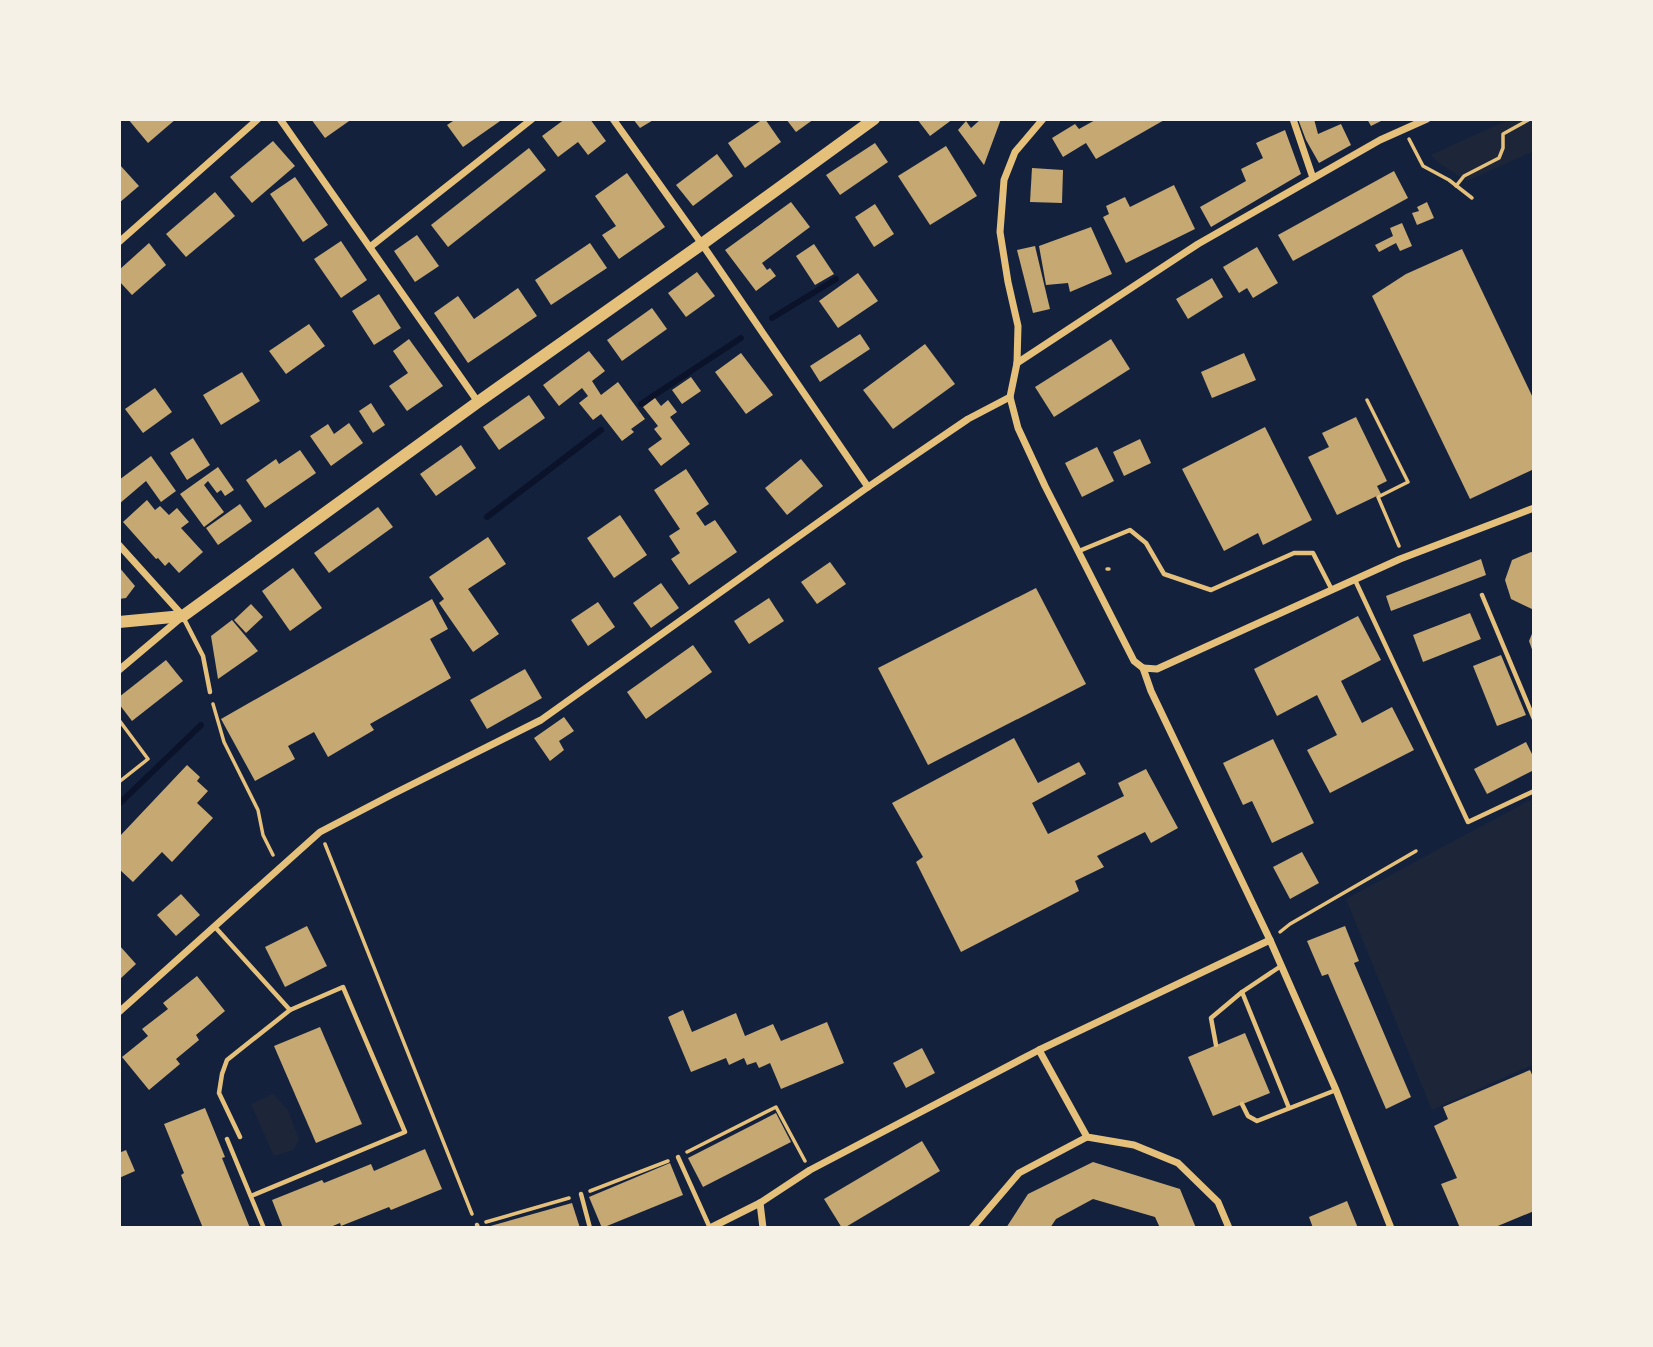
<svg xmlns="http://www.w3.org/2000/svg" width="1653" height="1347" font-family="'Varela Round',sans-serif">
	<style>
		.green { fill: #1d2539 }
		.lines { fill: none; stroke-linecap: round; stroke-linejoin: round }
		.stream { stroke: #0b132b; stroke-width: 6 }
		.building { fill: #c6a872 }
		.path { stroke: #e5c07b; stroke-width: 3.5 }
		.service { stroke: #e5c07b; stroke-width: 4.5 }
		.minor { stroke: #e5c07b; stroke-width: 7 }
		.tertiary { stroke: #e5c07b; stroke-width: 12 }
	</style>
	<rect width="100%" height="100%" fill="#14213d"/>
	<g class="green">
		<polygon points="1510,119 1530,119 1534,122 1534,151 1467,181 1440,164 1431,155"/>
		<polygon points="1534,798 1534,1064 1432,1110 1346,899"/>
		<polygon points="273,1094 288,1110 299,1140 293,1150 274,1156 251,1104"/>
	</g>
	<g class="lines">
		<g class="stream">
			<polyline points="772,318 836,279"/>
			<polyline points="641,404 741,338"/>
			<polyline points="487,517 601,430"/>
			<polyline points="119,804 201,725"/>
		</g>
	</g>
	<g class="building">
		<polygon points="128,119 176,119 148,143"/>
		<polygon points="311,119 352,119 325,138"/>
		<polygon points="456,119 503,119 463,147 447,125"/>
		<polygon points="565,119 590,119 606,141 588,155 578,142 558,157 542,136"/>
		<polygon points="633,119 655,119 640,128"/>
		<polygon points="763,119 765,119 781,142 745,168 728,143"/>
		<polygon points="786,119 814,119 796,132"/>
		<polygon points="917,119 953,119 930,136"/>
		<polygon points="981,119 1001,119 984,165 958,130 966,121 971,128"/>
		<polygon points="1097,119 1166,119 1096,159 1086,143 1063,157 1052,138 1075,124 1079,129"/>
		<polygon points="1298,119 1314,119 1318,134 1341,124 1351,145 1319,163 1306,140"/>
		<polygon points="1367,119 1385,119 1371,126"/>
		<polygon points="1285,130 1301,174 1211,227 1200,207 1246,181 1241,169 1263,158 1256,143"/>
		<polygon points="273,141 295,166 252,203 230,177"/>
		<polygon points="875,143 888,162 840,195 826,175"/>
		<polygon points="946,146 977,196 930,225 898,176"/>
		<polygon points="529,148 546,170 448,247 431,225"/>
		<polygon points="717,154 733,176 693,206 676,185"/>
		<polygon points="119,164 139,186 119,203"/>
		<polygon points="1032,168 1063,170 1062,203 1030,202"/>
		<polygon points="1394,171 1408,198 1293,261 1278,235"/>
		<polygon points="627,173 665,227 619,259 602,235 616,226 595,196"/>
		<polygon points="295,177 328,225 303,242 270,194"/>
		<polygon points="1174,185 1195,229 1126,263 1103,217 1109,214 1106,206 1125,197 1130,207"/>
		<polygon points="215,192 235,216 186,257 166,234"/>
		<polygon points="791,202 810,227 762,263 767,270 770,268 776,276 756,291 725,250"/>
		<polygon points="1427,202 1434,218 1417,225 1412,213 1419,211 1417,207"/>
		<polygon points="875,204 894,234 874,247 855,217"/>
		<polygon points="1402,223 1412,246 1400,251 1396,243 1379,252 1375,245 1393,236 1390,228"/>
		<polygon points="1091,227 1112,274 1070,292 1068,283 1046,285 1039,246"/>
		<polygon points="417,235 439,266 415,282 394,251"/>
		<polygon points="341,241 367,280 341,298 314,259"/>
		<polygon points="149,243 166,265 132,295 119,281 119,270"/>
		<polygon points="590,243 607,268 551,305 535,280"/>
		<polygon points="814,244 834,274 815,285 796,256"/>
		<polygon points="1035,246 1050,309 1033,313 1017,250"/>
		<polygon points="1257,247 1278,283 1253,298 1247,288 1239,293 1223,267"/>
		<polygon points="1462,249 1534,400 1534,469 1470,499 1372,296 1406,274"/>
		<polygon points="697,272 715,296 686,317 668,293"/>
		<polygon points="858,273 878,301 838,328 819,301"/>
		<polygon points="1212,278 1223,297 1188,319 1176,299"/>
		<polygon points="518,288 537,316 468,363 434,313 458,296 474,319"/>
		<polygon points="379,294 401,328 374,345 352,311"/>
		<polygon points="652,308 667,329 622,361 607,340"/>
		<polygon points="309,324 325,346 286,374 269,351"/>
		<polygon points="860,334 870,349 820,382 810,366"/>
		<polygon points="409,339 443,386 407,411 389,386 408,373 393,351"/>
		<polygon points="1111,339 1130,369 1054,417 1035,387"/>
		<polygon points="925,344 955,384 893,429 863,390"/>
		<polygon points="589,351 605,371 592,381 601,395 618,382 645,419 631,429 634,432 622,441 601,414 593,420 579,403 588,396 582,388 559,406 543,385"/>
		<polygon points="741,353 773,395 746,414 715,372"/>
		<polygon points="1244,353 1256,380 1212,398 1201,372"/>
		<polygon points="242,372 260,401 221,425 203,395"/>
		<polygon points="691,377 701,391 682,404 672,390"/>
		<polygon points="155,388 172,412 143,433 125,409"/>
		<polygon points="529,395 545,418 499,450 483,427"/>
		<polygon points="655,398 661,406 668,400 677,412 670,417 690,444 661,466 648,449 662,439 654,429 658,426 643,407"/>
		<polygon points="371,403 385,425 373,433 359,411"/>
		<polygon points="1356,417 1387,481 1377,486 1381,494 1337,515 1308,457 1329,447 1322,433"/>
		<polygon points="349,423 363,443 331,466 310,436 328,424 334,434"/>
		<polygon points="1265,427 1312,520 1263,545 1258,533 1224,551 1182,469"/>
		<polygon points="193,438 210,465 187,480 170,453"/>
		<polygon points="1140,439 1151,463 1124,476 1113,452"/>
		<polygon points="461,445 476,468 436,496 420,474"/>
		<polygon points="1097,447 1114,481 1082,497 1065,463"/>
		<polygon points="300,450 316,473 265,508 246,480 276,459 279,464"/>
		<polygon points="151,456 176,491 161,502 146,481 119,504 119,480"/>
		<polygon points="801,459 823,486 787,515 765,488"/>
		<polygon points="218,467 234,490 225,496 221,490 217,493 208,481 204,485 224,512 204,527 180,494"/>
		<polygon points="686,469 709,504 696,513 705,526 715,520 737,552 689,585 671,559 680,553 669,536 680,529 654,490"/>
		<polygon points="147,500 155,510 160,506 169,515 177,508 189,522 181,528 203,552 179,573 169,562 165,566 158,558 156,559 123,522"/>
		<polygon points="240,504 252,521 218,545 206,528"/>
		<polygon points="378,507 393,527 329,573 314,553"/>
		<polygon points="620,515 647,555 614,578 587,538"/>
		<polygon points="488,537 506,564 468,589 499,634 473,652 439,603 444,599 429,577"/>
		<polygon points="1531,552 1534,553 1534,610 1511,599 1505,580 1512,560"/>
		<polygon points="1481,559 1486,575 1391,611 1386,596"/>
		<polygon points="830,562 846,584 817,604 801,582"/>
		<polygon points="119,567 135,586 126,598 119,599"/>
		<polygon points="293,568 322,608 290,631 262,591"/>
		<polygon points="661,583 679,608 651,628 633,603"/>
		<polygon points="1036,588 1086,684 928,765 878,668"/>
		<polygon points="769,598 784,621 749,644 734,621"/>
		<polygon points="432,599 448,629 430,639 451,678 370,724 374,730 328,757 314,732 288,746 295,759 255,781 221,719"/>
		<polygon points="598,602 615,627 588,646 571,620"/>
		<polygon points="251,604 263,617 246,633 234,620"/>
		<polygon points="1470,613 1481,639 1423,662 1413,635"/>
		<polygon points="1358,616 1381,660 1341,681 1362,723 1392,707 1414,750 1330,793 1307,750 1337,735 1317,695 1277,716 1254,669"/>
		<polygon points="232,620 258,651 218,679 211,636"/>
		<polygon points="1534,629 1534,655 1529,641"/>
		<polygon points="693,645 712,672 646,719 627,692"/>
		<polygon points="1501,655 1526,715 1497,726 1473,666"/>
		<polygon points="166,660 183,681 132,721 119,704 119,697"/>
		<polygon points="525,669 542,698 487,729 470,700"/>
		<polygon points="564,717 574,731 559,741 564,750 550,761 534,738"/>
		<polygon points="1014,738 1038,783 1079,762 1086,774 1032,803 1048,834 1124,796 1118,783 1146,769 1178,828 1151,843 1145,832 1097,856 1104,867 1075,881 1079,891 961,952 916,862 923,857 892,803"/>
		<polygon points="1273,739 1314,823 1272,843 1252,801 1243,805 1223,763"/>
		<polygon points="1526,742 1534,758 1534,770 1487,794 1474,769"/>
		<polygon points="187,765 200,777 197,781 208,791 197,803 213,818 172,862 162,852 133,882 119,869 119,837"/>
		<polygon points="1302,852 1319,883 1290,899 1273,867"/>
		<polygon points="181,894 200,915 176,936 157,915"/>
		<polygon points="307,926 327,966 285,987 265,947"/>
		<polygon points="1345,926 1359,961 1354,963 1411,1097 1386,1109 1328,974 1322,976 1307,941"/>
		<polygon points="119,945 136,964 119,980"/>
		<polygon points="197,976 225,1011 196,1035 199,1040 176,1059 180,1064 149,1090 122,1057 148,1036 142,1029 168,1009 163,1003"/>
		<polygon points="683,1010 692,1032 736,1013 745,1036 773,1024 781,1041 827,1022 844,1063 781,1089 770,1063 759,1068 756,1062 747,1065 744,1058 729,1065 726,1058 691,1072 668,1017"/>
		<polygon points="320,1027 362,1124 316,1143 274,1046"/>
		<polygon points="1245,1033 1270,1093 1213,1116 1188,1057"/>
		<polygon points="922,1048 935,1073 906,1088 893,1063"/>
		<polygon points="1530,1070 1534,1079 1534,1211 1493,1228 1460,1228 1441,1184 1457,1178 1434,1126 1448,1119 1443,1107"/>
		<polygon points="205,1108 225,1157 222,1158 250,1228 203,1228 181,1175 184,1173 164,1124"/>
		<polygon points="776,1113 791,1142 703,1187 688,1158"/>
		<polygon points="922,1141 940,1171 844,1228 842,1228 824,1199"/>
		<polygon points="425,1149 442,1189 391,1210 389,1207 341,1226 340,1223 328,1228 283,1228 272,1200 322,1180 324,1183 371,1164 374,1171"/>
		<polygon points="126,1150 135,1171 119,1178 119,1153"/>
		<polygon points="1093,1162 1180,1189 1196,1228 1160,1228 1155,1217 1093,1199 1056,1219 1050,1228 1006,1228 1028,1194"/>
		<polygon points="670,1163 683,1195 602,1228 589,1197"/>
		<polygon points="1347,1201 1358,1228 1313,1228 1309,1217"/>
		<polygon points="572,1203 580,1228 487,1228 487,1227"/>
	</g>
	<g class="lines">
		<g class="path">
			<polyline points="1409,139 1423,166 1449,180 1472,198"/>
			<polyline points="1456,186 1464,176 1499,158 1503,148 1503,134 1530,119"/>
			<polyline points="1367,400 1408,482 1378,497 1399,546"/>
			<polyline points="1107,569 1109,569"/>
			<polyline points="213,704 224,742 258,810 263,835 273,855"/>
			<polyline points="119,720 148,759 119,782"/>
			<polyline points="325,844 472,1214"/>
			<polyline points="1280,932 1290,924 1416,851"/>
			<polyline points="687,1152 776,1107 805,1161"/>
			<polyline points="590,1191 668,1161"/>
			<polyline points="486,1222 569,1198"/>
		</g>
		<g class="service">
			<polyline points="1079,551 1130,530 1146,543 1164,574 1211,590 1294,553 1313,553 1332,590"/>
			<polyline points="1355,580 1468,822 1534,791"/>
			<polyline points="1482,595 1534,719"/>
			<polyline points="183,617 203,656 210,692"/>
			<polyline points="215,927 290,1010 227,1060 222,1074 219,1093 240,1137"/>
			<polyline points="1242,992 1289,1108"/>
			<polyline points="1216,1045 1211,1018 1242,992 1281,966"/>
			<polyline points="1242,1104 1248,1116 1257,1121 1336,1090"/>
			<polyline points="227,1139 263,1226"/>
			<polyline points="678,1157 710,1228"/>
			<polyline points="581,1194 590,1228"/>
			<polyline points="251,1196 405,1132 343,987 290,1010"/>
			<polyline points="477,1225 478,1228"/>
		</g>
		<g class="minor">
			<polyline points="280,119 478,402"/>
			<polyline points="613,119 702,244 868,487"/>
			<polyline points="1043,119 1015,152 1004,180 1000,232 1008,282 1018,326 1017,363 1010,397 1018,428 1045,486 1134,661 1143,668 1151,691 1270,940 1336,1090 1391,1228"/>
			<polyline points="1293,119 1313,178"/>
			<polyline points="119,242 258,119"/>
			<polyline points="370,247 532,119"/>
			<polyline points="1017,363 1198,244 1380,140 1427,119"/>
			<polyline points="119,545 183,616 119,670"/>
			<polyline points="1143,668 1157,669 1400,559 1534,508"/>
			<polyline points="119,1012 320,832 393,794 541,720 868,487 968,419 1010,397"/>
			<polyline points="1039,1050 1087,1137 1134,1145 1178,1163 1218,1202 1229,1228"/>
			<polyline points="760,1203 763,1228"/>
			<polyline points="710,1228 760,1203 810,1170 1039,1050 1270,940"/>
			<polyline points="972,1228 1019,1173 1087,1137"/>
		</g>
		<polyline class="tertiary" points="119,622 183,616 478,402 702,244 874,119"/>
	</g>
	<rect width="1653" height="1347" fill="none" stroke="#f6f1e7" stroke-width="242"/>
</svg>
